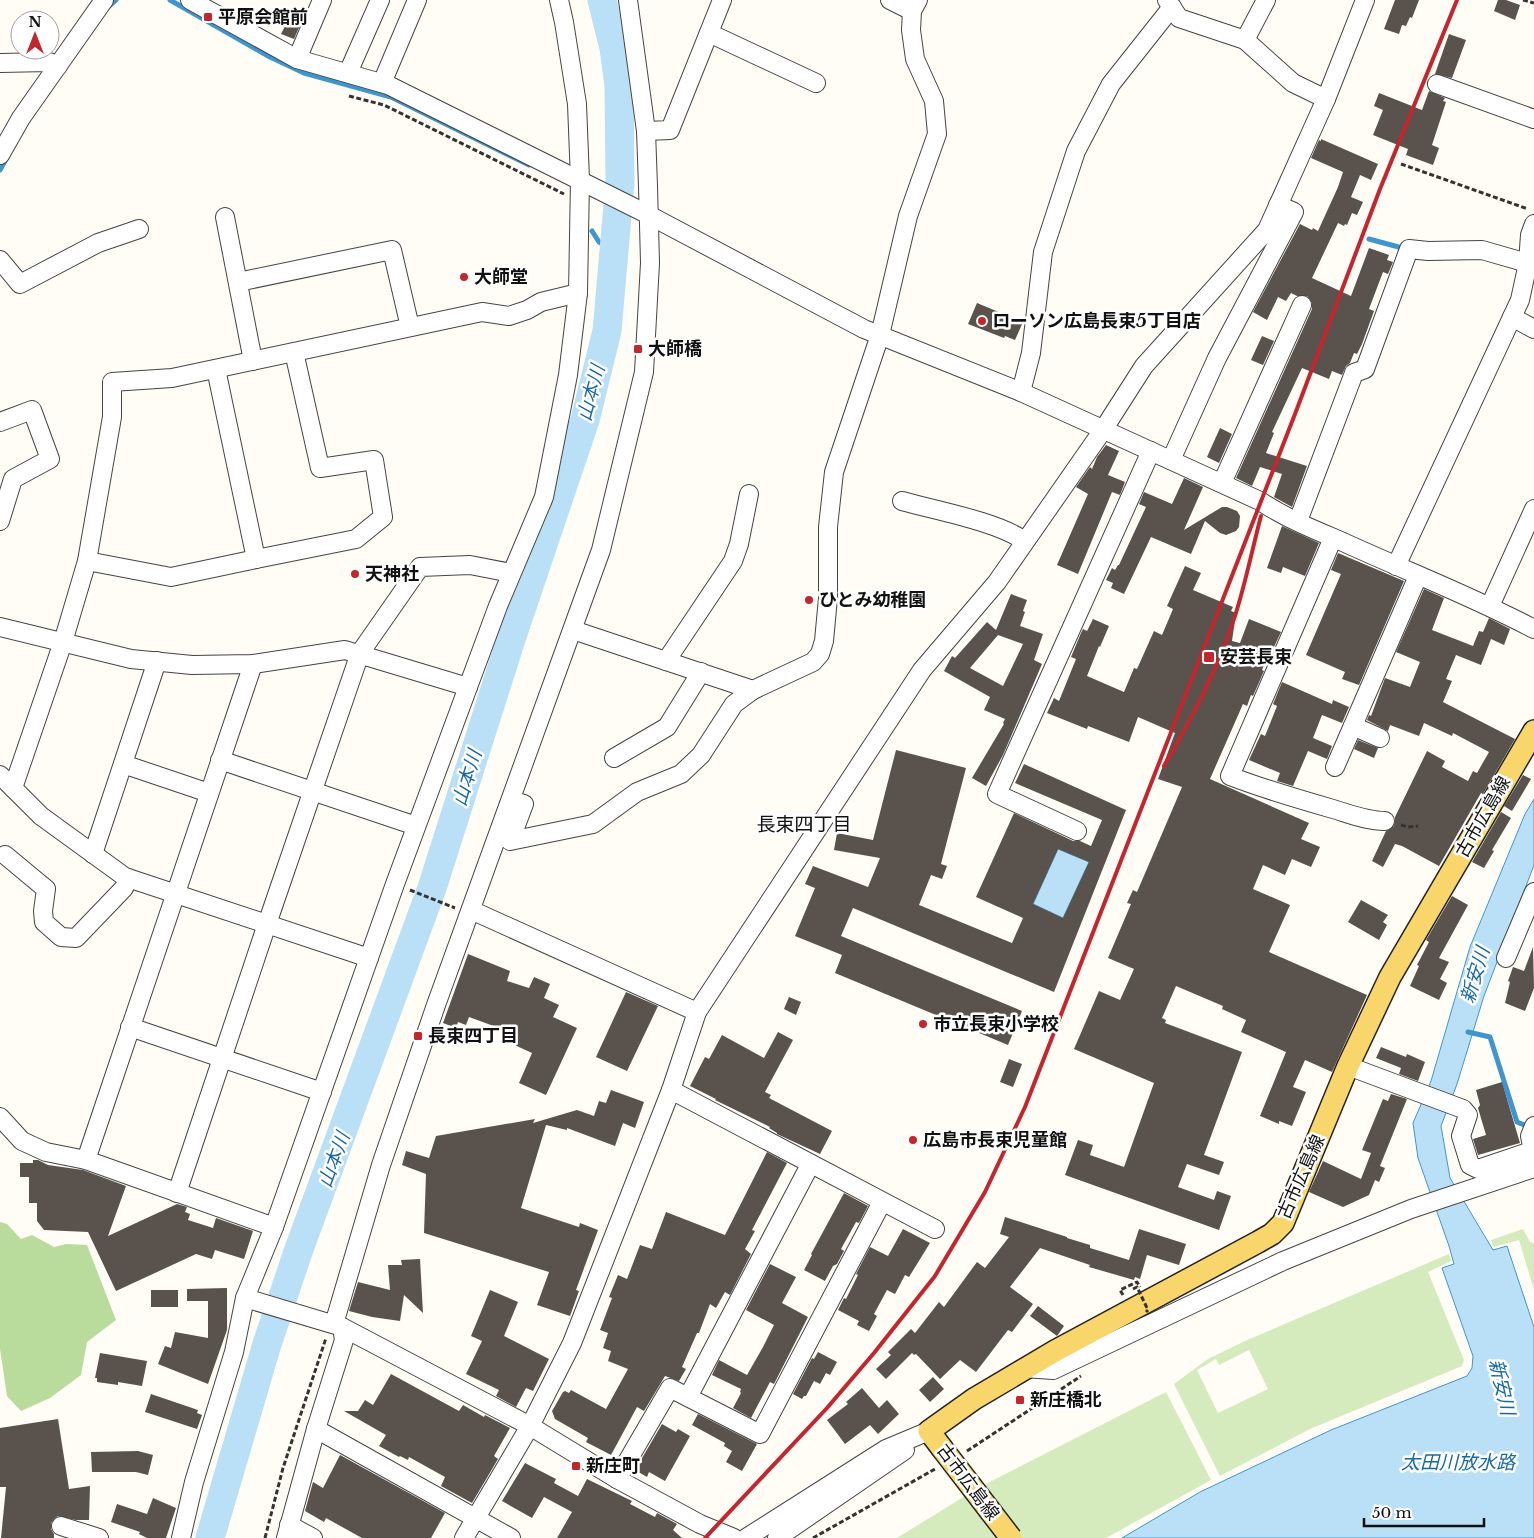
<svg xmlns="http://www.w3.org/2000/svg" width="1534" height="1538" font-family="'Libre Baskerville','Noto Sans JP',serif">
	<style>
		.green { fill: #d5ebbd; fill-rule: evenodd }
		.forest { fill: #b9dc9c }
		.water { fill: #b9e0f7; stroke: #3f96cf }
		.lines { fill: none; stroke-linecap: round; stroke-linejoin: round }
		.stream { stroke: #3f96cf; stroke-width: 5 }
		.river { stroke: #b9e0f7; stroke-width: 29 }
		.building { fill: #5a524d; fill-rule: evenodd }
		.minor-casing { stroke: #444; stroke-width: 20 }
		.major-casing { stroke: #222; stroke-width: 24 }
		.path { stroke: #333; stroke-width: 3; stroke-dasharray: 5 2.5; stroke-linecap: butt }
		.minor { stroke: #fff; stroke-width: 18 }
		.major { stroke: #f9d66b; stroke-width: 21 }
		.rail { stroke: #c4262e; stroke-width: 4 }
		.major-bridge-casing { stroke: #222; stroke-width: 24; stroke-linecap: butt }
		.path-bridge { stroke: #333; stroke-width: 3; stroke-dasharray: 5 2.5; stroke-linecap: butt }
		.major-bridge { stroke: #f9d66b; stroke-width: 21 }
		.poi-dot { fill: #c4262e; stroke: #fff; stroke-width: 2 }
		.labels { text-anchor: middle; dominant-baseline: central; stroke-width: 5; stroke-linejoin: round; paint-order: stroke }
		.poi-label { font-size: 18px; font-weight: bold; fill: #111; stroke: #fff; text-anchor: start }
		.street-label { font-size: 18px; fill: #111; stroke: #fff }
		.water-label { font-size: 19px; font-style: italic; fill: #1768a6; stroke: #fff }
		.neighbourhood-label { font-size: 19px; fill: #111; stroke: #fff }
	</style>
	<rect width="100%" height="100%" fill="#fffdf5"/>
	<g class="green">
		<polygon points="1523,1229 1530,1242 1534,1243 1534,1290 1519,1240 1493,1247 1491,1240"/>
		<path d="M1449,1254L1451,1261L1428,1272L1464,1360L1462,1366L1310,1429L1220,1476L1174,1384L1208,1359L1245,1341ZM1249,1350L1268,1389L1218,1413L1197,1370L1216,1359L1219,1365Z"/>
		<polygon points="1166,1392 1211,1480 1106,1538 1016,1538 978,1488"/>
		<polygon points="970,1493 1005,1538 897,1538 905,1533"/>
	</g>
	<polygon class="forest" points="0,1222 7,1224 21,1239 32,1235 54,1247 66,1244 87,1245 116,1320 87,1342 81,1375 50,1398 21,1411 7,1396 0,1349"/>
	<g class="water">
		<polygon points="1534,799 1534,865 1484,996 1457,1084 1441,1126 1450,1178 1493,1250 1507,1246 1534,1327 1534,1538 1122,1538 1200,1492 1331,1430 1467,1376 1472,1368 1473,1356 1442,1268 1454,1264 1449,1246 1418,1158 1413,1123 1431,1081 1470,947 1525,814"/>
		<polygon points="1058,849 1089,862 1063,918 1033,904"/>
	</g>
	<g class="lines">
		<g class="stream">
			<polyline points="170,0 270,57 304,73 391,97 529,165"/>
			<polyline points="106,9 116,0"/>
			<polyline points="0,170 7,157"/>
			<polyline points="592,231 599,242 614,250"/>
			<polyline points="1369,239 1406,249"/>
			<polyline points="1468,1032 1490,1037 1517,1122 1529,1127"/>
		</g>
		<polyline class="river" points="210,1538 267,1344 299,1249 432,888 511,639 585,420 607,331 620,182 619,85 614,48 602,0"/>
	</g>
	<g class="building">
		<polygon points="1395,0 1419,0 1412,18 1410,17 1406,26 1402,25 1399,34 1384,29"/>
		<polygon points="1498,0 1506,0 1520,5 1515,20 1494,11"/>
		<polygon points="289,9 304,16 294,39 281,34 287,22 284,20"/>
		<polygon points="1449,34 1466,40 1452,78 1435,74"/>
		<polygon points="1429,91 1445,98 1443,101 1446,102 1432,145 1439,148 1433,165 1406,155 1408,149 1373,135 1383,110 1374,106 1379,93 1422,110"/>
		<polygon points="1321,139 1378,164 1371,180 1360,175 1351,197 1363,202 1357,215 1352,213 1347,225 1345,224 1344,226 1338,223 1312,278 1351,296 1369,248 1389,255 1387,260 1393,262 1388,274 1383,272 1369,309 1374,311 1362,344 1357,354 1354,353 1350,363 1346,366 1342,375 1332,371 1329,379 1302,368 1272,432 1274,433 1266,453 1307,466 1292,507 1274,497 1282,474 1260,467 1252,486 1236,478 1312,309 1312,303 1307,296 1297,296 1291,293 1286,301 1278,297 1267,320 1253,312 1300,224 1312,230 1313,228 1318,231 1338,187 1343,172 1311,158 1319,140 1321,141"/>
		<polygon points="977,303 1023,322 1015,340 1005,336 1004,338 968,324"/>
		<polygon points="1262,336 1274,341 1263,365 1251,360"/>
		<polygon points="1220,428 1232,434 1219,463 1207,457"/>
		<polygon points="1106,445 1119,451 1108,475 1125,482 1120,495 1112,492 1078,574 1057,565 1088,494 1076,487 1090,467 1092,469 1097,457"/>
		<polygon points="1184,478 1203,487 1184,530 1222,507 1227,507 1237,511 1240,516 1239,527 1236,531 1226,535 1220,533 1205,521 1191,554 1151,537 1124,594 1111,588 1113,583 1106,580 1112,568 1115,570 1118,565 1119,565 1146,507 1139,504 1144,492 1172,504"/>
		<polygon points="1282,526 1319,543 1305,576 1283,567 1281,573 1267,568"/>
		<polygon points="1338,553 1404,581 1359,685 1342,679 1345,672 1306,655 1341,574 1331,570"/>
		<polygon points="1185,566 1201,573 1193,590 1233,607 1231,611 1236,613 1232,641 1240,643 1249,619 1281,632 1274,647 1272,646 1262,670 1264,671 1253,696 1251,695 1247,706 1243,704 1210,779 1309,823 1301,839 1320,847 1311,867 1292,859 1285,875 1263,865 1253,889 1290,905 1269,952 1367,995 1332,1072 1305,1060 1293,1087 1306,1092 1292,1126 1279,1121 1279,1124 1260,1116 1286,1052 1241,1032 1246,1020 1222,1009 1223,1006 1176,986 1162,1018 1166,1020 1165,1023 1242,1052 1204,1155 1224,1162 1219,1175 1187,1164 1178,1187 1214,1200 1217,1191 1231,1196 1219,1230 1065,1175 1078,1140 1093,1145 1090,1155 1124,1167 1154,1083 1074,1049 1099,991 1120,1000 1134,969 1108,958 1131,904 1127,903 1133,890 1137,892 1182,787 1158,779 1175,733 1138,717 1129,742 1088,726 1087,729 1047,713 1054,698 1059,701 1076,659 1071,657 1081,633 1083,629 1087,631 1093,619 1109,626 1100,647 1099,646 1087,676 1124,692 1134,668 1137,669 1154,631 1162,635 1173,609 1167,606"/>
		<polygon points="1424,589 1444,598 1432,630 1473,646 1479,631 1483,632 1489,618 1510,629 1504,645 1491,639 1481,665 1456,655 1446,679 1452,681 1443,702 1515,739 1483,794 1481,793 1439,866 1402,846 1395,844 1383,867 1372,861 1386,831 1394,826 1395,817 1427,751 1445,761 1442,767 1468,781 1473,771 1477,773 1489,752 1453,733 1452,736 1424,723 1419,736 1390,725 1388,731 1367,720 1369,715 1371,716 1385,678 1410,687 1420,662 1396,652"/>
		<path d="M1011,594L1027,600L1023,611L1025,612L1020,626L1043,634L1034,660L1042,664L1003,755L986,786L972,778L1004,724L1003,723L1005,719L984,710L990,697L944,671L952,656L955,658L987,622L996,630ZM998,635L1023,644L1003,686L970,668Z"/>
		<polygon points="1282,682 1332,704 1333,700 1349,707 1342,723 1322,715 1313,738 1332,746 1327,759 1308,751 1293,786 1277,781 1280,773 1249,760 1261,734 1265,736 1277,706 1273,704"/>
		<polygon points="1358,740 1378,748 1374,758 1354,749"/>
		<path d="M896,750L966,768L941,864L947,866L942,879L931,875L919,905L1012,943L1023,918L976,897L1014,813L1073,841H1080L1091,846L1102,820L1015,783L1024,764L1126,810L1054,992L853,908L841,936L1022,1011L1008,1045L835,973L842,955L795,936L815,888L805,884L813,866L868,887L880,858L834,850L837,833L873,840ZM1058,849L1089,862L1063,918L1033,904Z"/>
		<polygon points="1523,775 1531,779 1512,811 1504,806"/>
		<polygon points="1501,812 1511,818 1492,850 1494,851 1484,868 1472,862"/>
		<polygon points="1452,896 1468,905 1439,958 1449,962 1440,979 1447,983 1439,1000 1410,986 1419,966 1417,965 1429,942 1426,940"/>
		<polygon points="1361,900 1388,915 1383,922 1387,925 1379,940 1348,922"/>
		<polygon points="1533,947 1534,988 1525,1011 1505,1003 1510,982 1508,981 1513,967 1524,971"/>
		<polygon points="468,954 510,971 507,981 529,988 534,977 550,984 544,998 559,1005 553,1017 577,1028 546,1095 519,1083 532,1053 506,1041 510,1032 469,1017 466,1025 458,1022 456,1028 443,1023"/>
		<polygon points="626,992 658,1006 627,1071 596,1057"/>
		<polygon points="789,997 801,1002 796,1015 784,1009"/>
		<polygon points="778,1032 793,1040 765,1092 771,1095 769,1098 832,1131 820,1154 777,1134 777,1133 769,1128 770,1127 715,1100 716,1099 690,1086 705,1057 709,1059 722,1035 764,1058"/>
		<polygon points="1381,1047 1406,1057 1407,1054 1425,1062 1418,1081 1399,1074 1401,1068 1376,1058"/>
		<polygon points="1009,1059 1022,1064 1013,1087 1000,1082"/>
		<polygon points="1502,1082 1520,1143 1478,1155 1473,1139 1486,1135 1478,1108 1480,1105 1476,1090"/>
		<polygon points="611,1090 644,1102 635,1128 623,1123 615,1146 567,1128 567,1130 546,1125 521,1208 579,1227 580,1223 598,1230 576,1290 579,1291 570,1316 537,1305 549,1272 424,1233 426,1174 402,1165 406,1151 429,1158 436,1136 535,1119 533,1123 577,1110 594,1116 599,1101 606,1103"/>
		<polygon points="1391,1094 1407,1099 1380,1166 1385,1168 1379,1182 1375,1180 1369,1195 1343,1207 1309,1192 1323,1161 1361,1179 1371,1153 1362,1150 1383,1099 1388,1101"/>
		<polygon points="767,1152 787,1163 752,1230 755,1231 745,1249 751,1254 730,1295 725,1292 716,1308 710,1304 699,1333 697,1333 682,1367 686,1369 679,1381 665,1376 644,1411 637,1407 611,1455 586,1442 588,1438 555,1419 552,1411 563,1392 565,1391 569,1393 571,1390 606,1409 628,1369 608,1361 611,1351 603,1348 608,1333 600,1330 612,1298 609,1297 618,1275 627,1279 640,1245 652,1249 666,1212 725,1235"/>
		<polygon points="33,1160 38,1160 48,1165 83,1170 126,1186 108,1236 177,1204 187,1207 185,1212 190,1214 188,1220 213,1228 216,1218 253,1231 244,1259 215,1250 212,1259 196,1254 116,1291 88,1232 44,1230 37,1221 37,1203 29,1203 29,1177 20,1177 20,1163 33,1163"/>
		<polygon points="844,1193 868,1206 859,1223 856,1222 841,1249 844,1251 837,1264 833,1266 825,1281 804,1270 812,1255 811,1254"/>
		<polygon points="1005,1217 1067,1237 1067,1238 1090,1245 1090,1248 1129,1260 1139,1229 1186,1244 1179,1265 1147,1255 1140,1279 1135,1277 1134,1280 1089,1267 1090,1265 1040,1248 1010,1287 1033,1304 1012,1332 1008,1330 976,1372 960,1360 940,1379 916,1354 914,1355 912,1353 886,1379 876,1369 891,1355 888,1352 911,1329 915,1333 939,1302 944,1307 977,1262 985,1268 1009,1237 1000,1234"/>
		<polygon points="903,1229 930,1243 909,1277 905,1275 895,1294 887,1290 874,1314 877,1316 869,1331 857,1325 859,1321 838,1310 844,1298 846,1299 858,1275 856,1274 870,1247 888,1256"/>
		<polygon points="420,1259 423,1313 404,1295 400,1321 372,1317 349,1311 358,1282 390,1290 388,1265 402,1265 401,1260"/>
		<polygon points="770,1264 796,1277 782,1303 808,1317 774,1384 770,1382 751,1418 733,1408 741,1393 740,1392 741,1389 712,1375 719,1360 747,1375 763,1347 774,1325 746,1310"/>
		<polygon points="227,1288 227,1330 208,1384 158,1364 165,1346 171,1348 175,1332 208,1338 208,1301 187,1301 187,1289"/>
		<rect x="151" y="1290" width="27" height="17"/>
		<polygon points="490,1290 518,1302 504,1336 549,1359 533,1391 526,1388 516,1407 496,1396 499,1390 466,1374 482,1341 471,1336"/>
		<polygon points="1038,1306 1064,1326 1057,1336 1030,1316"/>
		<polygon points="818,1352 837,1362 830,1375 826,1373 820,1384 814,1381 806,1396 804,1396 802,1399 793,1394 812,1358 814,1359"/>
		<polygon points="100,1353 147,1361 142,1386 118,1382 118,1385 97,1382 97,1378 95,1378"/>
		<polygon points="391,1374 459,1411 463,1405 484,1417 485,1415 510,1428 494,1456 498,1459 472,1503 441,1486 445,1477 409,1457 408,1460 400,1456 399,1457 379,1446 386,1435 344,1411 358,1411 365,1400 373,1405"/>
		<polygon points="933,1377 944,1389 930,1402 919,1390"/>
		<polygon points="862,1388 879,1408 887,1400 899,1414 878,1434 870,1425 845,1444 827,1420 848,1404 846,1402"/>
		<polygon points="151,1394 198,1410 197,1413 202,1415 197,1429 145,1412"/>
		<polygon points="698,1414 757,1444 742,1471 726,1462 732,1451 724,1446 725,1443 692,1425"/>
		<polygon points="58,1419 69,1489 90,1486 89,1520 76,1520 58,1516 54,1519 51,1523 51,1529 54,1534 54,1538 1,1538 6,1487 0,1487 0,1428"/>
		<polygon points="662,1424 676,1432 678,1429 690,1436 665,1481 649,1472 647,1477 635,1470"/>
		<polygon points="138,1451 153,1455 148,1475 136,1472 92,1472 91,1452"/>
		<polygon points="340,1455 445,1513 431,1538 362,1538 326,1518 324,1522 305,1511 313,1482 323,1488"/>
		<polygon points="525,1463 556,1479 554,1483 578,1496 587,1479 632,1501 630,1504 655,1517 657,1513 677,1524 673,1530 682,1538 557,1538 572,1512 544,1497 532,1518 502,1501"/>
		<polygon points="153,1498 176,1508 166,1538 147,1538 139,1534 140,1532 111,1522 117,1504 147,1514"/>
	</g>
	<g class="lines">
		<defs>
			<g id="minor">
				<path d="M190,0L297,59L388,85L643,212L864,329L1021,392L1260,501C1285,518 1315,530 1343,542C1406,571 1472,596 1534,629"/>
				<polyline points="890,0 912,11"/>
				<polyline points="1167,0 1179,18 1245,40 1293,83 1326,99"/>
				<polyline points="709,33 816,83"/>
				<polyline points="1245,40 1266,0"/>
				<polyline points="297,59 322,0"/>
				<polyline points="0,63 49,62 58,66"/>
				<polyline points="348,73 380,0"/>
				<polyline points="382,83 417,0"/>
				<polyline points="1437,84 1534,119"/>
				<polyline points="646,131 670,130 722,0"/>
				<polyline points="0,155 21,118 104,0"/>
				<polyline points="225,217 253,361"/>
				<polyline points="0,260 20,284 98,243 139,229"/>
				<polyline points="238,282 392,250 410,327"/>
				<polyline points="1512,317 1534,329"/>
				<polyline points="216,369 256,559"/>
				<polyline points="1021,392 1031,353 1043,252 1076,151 1111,84 1172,7"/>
				<polyline points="0,422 32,410 50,459 13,479 0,521"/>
				<polyline points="1171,460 1217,358 1294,212 1278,205"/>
				<polyline points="1222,483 1302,305"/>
				<path d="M902,501C938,511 995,521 1025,541"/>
				<polyline points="1298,521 1354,373 1365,369 1409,249 1428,251 1482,250 1534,265"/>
				<path d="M1333,538L1230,776C1263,789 1298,799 1333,809C1350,814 1367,821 1385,821"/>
				<polyline points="87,561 171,577 256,559 356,539 383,517 374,460 320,468 294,352"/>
				<polyline points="1396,566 1520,300 1528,263 1530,235 1534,224"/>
				<polyline points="1490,606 1534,509"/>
				<polyline points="0,627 131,659 192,665 253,664 345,650 468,687"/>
				<polyline points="573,630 753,690"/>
				<polyline points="666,661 733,561 739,544 749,494"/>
				<polyline points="1353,726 1380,738"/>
				<polyline points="614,758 667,727 701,672"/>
				<polyline points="220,760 416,826"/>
				<polyline points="123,764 209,793"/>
				<polyline points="1335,767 1418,576"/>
				<polyline points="0,775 41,816 125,877 369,958"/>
				<polyline points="13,788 63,642 87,561 112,417 112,382 172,378 482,312 509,316 527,310 541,302 578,293"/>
				<polyline points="511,800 524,804 510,841 593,824 637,792 681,774 701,755 734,704 753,690 813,662 820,654 824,641 828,598 828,527 834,472 880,335 908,216 937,134 934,101 915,59 911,30 912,11 918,0"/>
				<polyline points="1077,831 997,794 1151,451"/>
				<polyline points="93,854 157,661"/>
				<polyline points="5,855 46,889 43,911 44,922 61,937 76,938 124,888 128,878"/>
				<polyline points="471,910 697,1012"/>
				<polyline points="1506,958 1534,892"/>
				<polyline points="130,1027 322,1092"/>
				<polyline points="1348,1066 1463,1109 1468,1115 1461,1136 1470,1165 1478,1169 1534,1150"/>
				<polyline points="671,1090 935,1229"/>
				<polyline points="0,1117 22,1141 46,1152 86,1160 274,1227"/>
				<polyline points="1533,1151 1530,1136 1534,1126"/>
				<polyline points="86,1160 253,664"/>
				<polyline points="177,1193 267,924 360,653 420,567 470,565 511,573"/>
				<polyline points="245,1298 342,1327 530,1426 617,1479 700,1524 734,1538"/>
				<polyline points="334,1324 381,1165 436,1005 601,550 644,372 650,263 648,186 646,131 628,0"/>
				<polyline points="1024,1368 1053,1370 1283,1261 1411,1209 1534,1168"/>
				<polyline points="688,1397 810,1165"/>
				<polyline points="316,1429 511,1538"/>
				<polyline points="617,1479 670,1388 760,1434 882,1202"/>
				<polyline points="289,1525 313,1538"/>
				<polyline points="61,1526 99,1538"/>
				<polyline points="181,1538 194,1482 234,1352 245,1298 274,1227 395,884 498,606 544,497 568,375 578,293 580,180 577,104 564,22 559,0"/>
				<polyline points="286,1538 316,1429 344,1340 342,1327"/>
				<polyline points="464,1538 530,1426 572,1343 671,1090 697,1012 922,670 997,582 1103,430 1144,366 1267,230 1326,99 1365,0"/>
				<polyline points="746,1538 886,1449 929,1431"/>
				<polyline points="777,1538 905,1450"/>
			</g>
			<polyline id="major" points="941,1447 929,1431 974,1399 1055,1351 1258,1242 1272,1234 1283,1223 1348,1066 1390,977 1534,731"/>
		</defs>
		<use href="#minor" class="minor-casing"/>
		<use href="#major" class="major-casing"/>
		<g class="path">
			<polyline points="1523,0 1534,3"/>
			<polyline points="349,96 384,105 564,194"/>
			<polyline points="1401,164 1528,209"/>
			<polyline points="1401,825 1408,827 1418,826"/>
			<polyline points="410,890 455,908"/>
			<polyline points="1123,1295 1120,1290 1137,1282 1140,1287"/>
			<polyline points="967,1451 1081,1376"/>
			<polyline points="265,1538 283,1468 326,1338"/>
			<polyline points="813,1538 935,1469"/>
		</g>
		<use href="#minor" class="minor"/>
		<use href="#major" class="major"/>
		<g class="rail">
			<path d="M1164,766C1191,719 1217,671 1234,619C1245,586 1252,550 1261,516"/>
			<polyline points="705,1538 827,1408 874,1353 935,1276 985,1192 1025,1107 1295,414 1380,189 1457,0"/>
		</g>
		<defs>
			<polyline id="major-bridge" points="941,1447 1011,1538"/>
		</defs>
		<use href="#major-bridge" class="major-bridge-casing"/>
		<polyline class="path-bridge" points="1133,1289 1137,1287 1148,1310 1146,1312"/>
		<use href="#major-bridge" class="major-bridge"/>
	</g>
	<g class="poi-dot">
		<rect x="203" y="12" width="10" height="10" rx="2.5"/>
		<circle cx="464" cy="277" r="5"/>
		<circle cx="982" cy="321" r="5"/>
		<rect x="633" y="344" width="10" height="10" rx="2.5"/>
		<circle cx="355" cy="574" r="5"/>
		<circle cx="809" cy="600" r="5"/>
		<rect x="1203" y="651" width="12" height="12" rx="2.5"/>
		<circle cx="923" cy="1024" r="5"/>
		<rect x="413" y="1031" width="10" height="10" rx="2.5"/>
		<circle cx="913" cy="1140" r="5"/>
		<rect x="1015" y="1395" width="10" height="10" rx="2.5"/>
		<rect x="571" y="1461" width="10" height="10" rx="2.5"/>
	</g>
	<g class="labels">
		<g class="poi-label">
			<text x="218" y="17">平原会館前</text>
			<text x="474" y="277">大師堂</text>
			<text x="992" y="321">ローソン広島長束5丁目店</text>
			<text x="648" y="349">大師橋</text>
			<text x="365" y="574">天神社</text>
			<text x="819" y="600">ひとみ幼稚園</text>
			<text x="1220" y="657">安芸長束</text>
			<text x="933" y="1024">市立長束小学校</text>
			<text x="428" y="1036">長束四丁目</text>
			<text x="923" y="1140">広島市長束児童館</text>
			<text x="1030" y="1400">新庄橋北</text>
			<text x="586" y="1466">新庄町</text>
		</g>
		<g class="street-label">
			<text transform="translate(1483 817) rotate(-60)">古市広島線</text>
			<text transform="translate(1301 1177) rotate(-66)">古市広島線</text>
			<text transform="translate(968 1482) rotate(53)">古市広島線</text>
		</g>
		<g class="water-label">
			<text transform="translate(591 393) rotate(-75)">山本川</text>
			<text transform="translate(467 778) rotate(-73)">山本川</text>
			<text transform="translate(1475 975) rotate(-73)">新安川</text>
			<text transform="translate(334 1160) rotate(-70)">山本川</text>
			<text transform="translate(1502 1387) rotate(77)">新安川</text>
			<text x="1458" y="1462">太田川放水路</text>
		</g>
		<g class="neighbourhood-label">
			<text x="804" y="824">長束四丁目</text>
		</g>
	</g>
	<g transform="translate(35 35)"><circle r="24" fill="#ffffff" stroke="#a0a0a0"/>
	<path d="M0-4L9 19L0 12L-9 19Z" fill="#c4262e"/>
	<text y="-8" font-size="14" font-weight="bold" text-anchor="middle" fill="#111111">N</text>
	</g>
	<path d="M1364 1518v8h120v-8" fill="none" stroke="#111111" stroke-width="2.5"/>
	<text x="1372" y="1518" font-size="15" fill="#111111" stroke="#ffffff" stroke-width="4" paint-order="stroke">50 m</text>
</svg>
